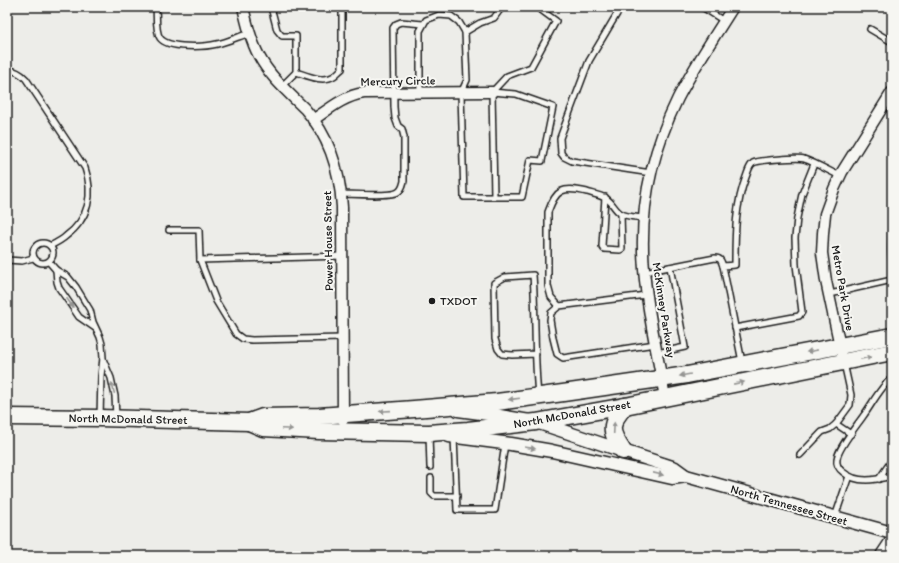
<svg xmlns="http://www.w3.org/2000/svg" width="899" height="563" font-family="Itim,sans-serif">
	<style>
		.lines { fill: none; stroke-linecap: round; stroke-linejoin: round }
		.service-casing { stroke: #1c1c1c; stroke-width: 8 }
		.minor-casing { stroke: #1c1c1c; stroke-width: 13 }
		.tertiary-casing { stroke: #1c1c1c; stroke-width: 15 }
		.primary-casing { stroke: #1c1c1c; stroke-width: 19 }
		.trunk-casing { stroke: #1c1c1c; stroke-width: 19 }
		.service { stroke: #f6f6f2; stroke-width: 5 }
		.minor { stroke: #f6f6f2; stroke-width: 10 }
		.tertiary { stroke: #f6f6f2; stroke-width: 12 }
		.primary { stroke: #f6f6f2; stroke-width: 16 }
		.trunk { stroke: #f6f6f2; stroke-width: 16 }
		.oneway { fill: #949492 }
		.poi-dot { fill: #1c1c1c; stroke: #f6f6f2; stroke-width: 1.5 }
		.labels { text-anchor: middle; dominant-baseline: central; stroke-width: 4; stroke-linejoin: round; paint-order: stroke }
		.street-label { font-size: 12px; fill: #1c1c1c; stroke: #f6f6f2 }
		.poi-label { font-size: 12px; fill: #1c1c1c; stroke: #f6f6f2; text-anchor: start }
	</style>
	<rect width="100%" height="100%" fill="#edede9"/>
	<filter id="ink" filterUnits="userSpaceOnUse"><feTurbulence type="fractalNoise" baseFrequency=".025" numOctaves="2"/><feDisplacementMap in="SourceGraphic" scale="8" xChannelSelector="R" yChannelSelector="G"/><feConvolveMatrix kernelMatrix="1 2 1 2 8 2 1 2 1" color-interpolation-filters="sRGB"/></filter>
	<g filter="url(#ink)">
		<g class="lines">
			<defs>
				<g id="service">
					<path d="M156,7C157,15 155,31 160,38C168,49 205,47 217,44C227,42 240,36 250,33"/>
					<polyline points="271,7 277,30 282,36 296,36 296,72 282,86"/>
					<polyline points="621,7 589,61 560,138 561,153 564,157 572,161 651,173"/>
					<polyline points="702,7 724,21"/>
					<polyline points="870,29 892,42"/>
					<polyline points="465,32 480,23 494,18 502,7"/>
					<path d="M7,71C15,69 21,74 26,79L85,168C94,194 89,219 66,236C62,240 56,243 50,246"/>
					<path d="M296,72C308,76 323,83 334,76C337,74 339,71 342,69V7"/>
					<polyline points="492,92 516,94 553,107 542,161 530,160 522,197 494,197"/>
					<polyline points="420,93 420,31 426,20 439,15 451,16 459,22 465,32 467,80 461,93 464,197 494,197 492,92 507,76 531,67 556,21 537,7"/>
					<path d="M341,194C352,194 391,197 398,192C402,190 403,185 404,181V137L402,129L398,126L395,118L394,107L393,28L396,24L401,22L423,24"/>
					<polyline points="605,197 602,246 604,249 620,250 622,249 621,214"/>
					<path d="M644,218C637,217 626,217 620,213C614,209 612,201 605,198C600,195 593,194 587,192C563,186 556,189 548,212V286L551,297L559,306L646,295"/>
					<polyline points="892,224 891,250 892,261"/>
					<polyline points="169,230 199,230 200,260 216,301 236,334 243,339 252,340 343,338"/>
					<circle cx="43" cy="253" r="10"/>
					<polyline points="7,260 22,261 33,258"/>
					<polyline points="200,260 343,256"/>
					<polyline points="49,262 56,270 68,277 76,287 90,310 93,322 100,337 102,344 103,358 101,376 100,417"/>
					<polyline points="56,270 57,282 59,288 66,298 79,317 95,328"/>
					<path d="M644,272L715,258C721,258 721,261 723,266"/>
					<polyline points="830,294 892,280"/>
					<polyline points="559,306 551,313 550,320 553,338 557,354 563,358 655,344"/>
					<polyline points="735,328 799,316 802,312 796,265 795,238 797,218 802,194 814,164"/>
					<polyline points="657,353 685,347 670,267"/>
					<path d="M536,354L512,355L502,354L498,349L495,339L494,283L505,277L533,275C536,315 534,355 538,395"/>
					<polyline points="103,359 111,378 115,396 116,417"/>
					<path d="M742,362L723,266L735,265C735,235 735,205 746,177C748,172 749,166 753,163C758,160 799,157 804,159C816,163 829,171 840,176"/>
					<path d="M892,378C881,386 872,404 864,415C858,424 838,448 837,459C836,464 839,469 843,472C857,484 875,480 892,476"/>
					<polyline points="836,424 851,434"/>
					<polyline points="429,434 430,467"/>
					<polyline points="454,437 457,510 495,510 505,444"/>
					<polyline points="800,455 822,432 830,429 836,424 850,405 851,395 844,363"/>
					<polyline points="431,478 431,493 434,496 457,496"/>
					<polyline points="879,479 892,460"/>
					<polyline points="835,517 849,476"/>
				</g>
				<g id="minor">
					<path d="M243,7C247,24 251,41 259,56C270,77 289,93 305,109C329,136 340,172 342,207L343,420"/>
					<path d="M313,120C329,109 344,96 364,93L492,92"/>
					<polyline points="841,351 826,281 822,253 823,233 825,214 834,189 842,172 892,92"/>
					<path d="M665,398C658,355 647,312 644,269C639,210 652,151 678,98C694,67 714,37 733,7"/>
				</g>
				<g id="tertiary">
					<polyline points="458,410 488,414 536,422 623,451 675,468 686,476 892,533"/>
					<polyline points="449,436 511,444 552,451 672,478 686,476"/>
				</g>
				<g id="primary">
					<polyline points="7,417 100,418 249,422 263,417 319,416 414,409 497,402 563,393 687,375 892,336"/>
					<polyline points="249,422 263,428 319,431 429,433 468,430 536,422 625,406 892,352"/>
					<path d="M623,451C609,430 609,425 625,406"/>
				</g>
				<polyline id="trunk" points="884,556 892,544"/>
			</defs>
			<use href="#service" class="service-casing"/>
			<use href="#minor" class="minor-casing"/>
			<use href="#tertiary" class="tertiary-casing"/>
			<use href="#primary" class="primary-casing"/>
			<use href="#trunk" class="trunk-casing"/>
			<use href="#service" class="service"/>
			<use href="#minor" class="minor"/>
			<use href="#tertiary" class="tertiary"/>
			<use href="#primary" class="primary"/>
			<use href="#trunk" class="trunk"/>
		</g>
		<defs><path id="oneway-solid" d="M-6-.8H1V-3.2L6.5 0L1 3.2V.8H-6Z"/></defs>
		<g class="oneway">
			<use href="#oneway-solid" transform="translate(70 303) rotate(55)"/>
			<use href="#oneway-solid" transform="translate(812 351) rotate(169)"/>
			<use href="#oneway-solid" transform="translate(866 358) rotate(-12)"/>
			<use href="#oneway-solid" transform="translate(685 375) rotate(170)"/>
			<use href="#oneway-solid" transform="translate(739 383) rotate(-11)"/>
			<use href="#oneway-solid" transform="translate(113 388) rotate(-104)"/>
			<use href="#oneway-solid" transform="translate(514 399) rotate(173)"/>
			<use href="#oneway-solid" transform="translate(385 411) rotate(176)"/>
			<use href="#oneway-solid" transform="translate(614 428) rotate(-87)"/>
			<use href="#oneway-solid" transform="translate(287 429) rotate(3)"/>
			<use href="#oneway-solid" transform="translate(530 448) rotate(9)"/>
			<use href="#oneway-solid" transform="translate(658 474) rotate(13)"/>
		</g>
	</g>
	<circle class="poi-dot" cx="432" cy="301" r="4"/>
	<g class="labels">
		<g class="street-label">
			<text transform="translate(398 81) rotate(-1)">Mercury Circle</text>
			<text transform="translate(328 241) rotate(-91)">Power House Street</text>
			<text transform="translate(843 288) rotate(80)">Metro Park Drive</text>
			<text transform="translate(664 310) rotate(81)">McKinney Parkway</text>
			<text transform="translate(572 414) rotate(-10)">North McDonald Street</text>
			<text transform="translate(128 419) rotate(1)">North McDonald Street</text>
			<text transform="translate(789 505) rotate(16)">North Tennessee Street</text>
		</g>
		<g class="poi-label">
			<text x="440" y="301">TXDOT</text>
		</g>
	</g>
	<rect width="899" height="563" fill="none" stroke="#f6f6f2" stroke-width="24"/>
	<rect x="12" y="12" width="875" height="539" fill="none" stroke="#1c1c1c" stroke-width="1.5" filter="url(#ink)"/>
</svg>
